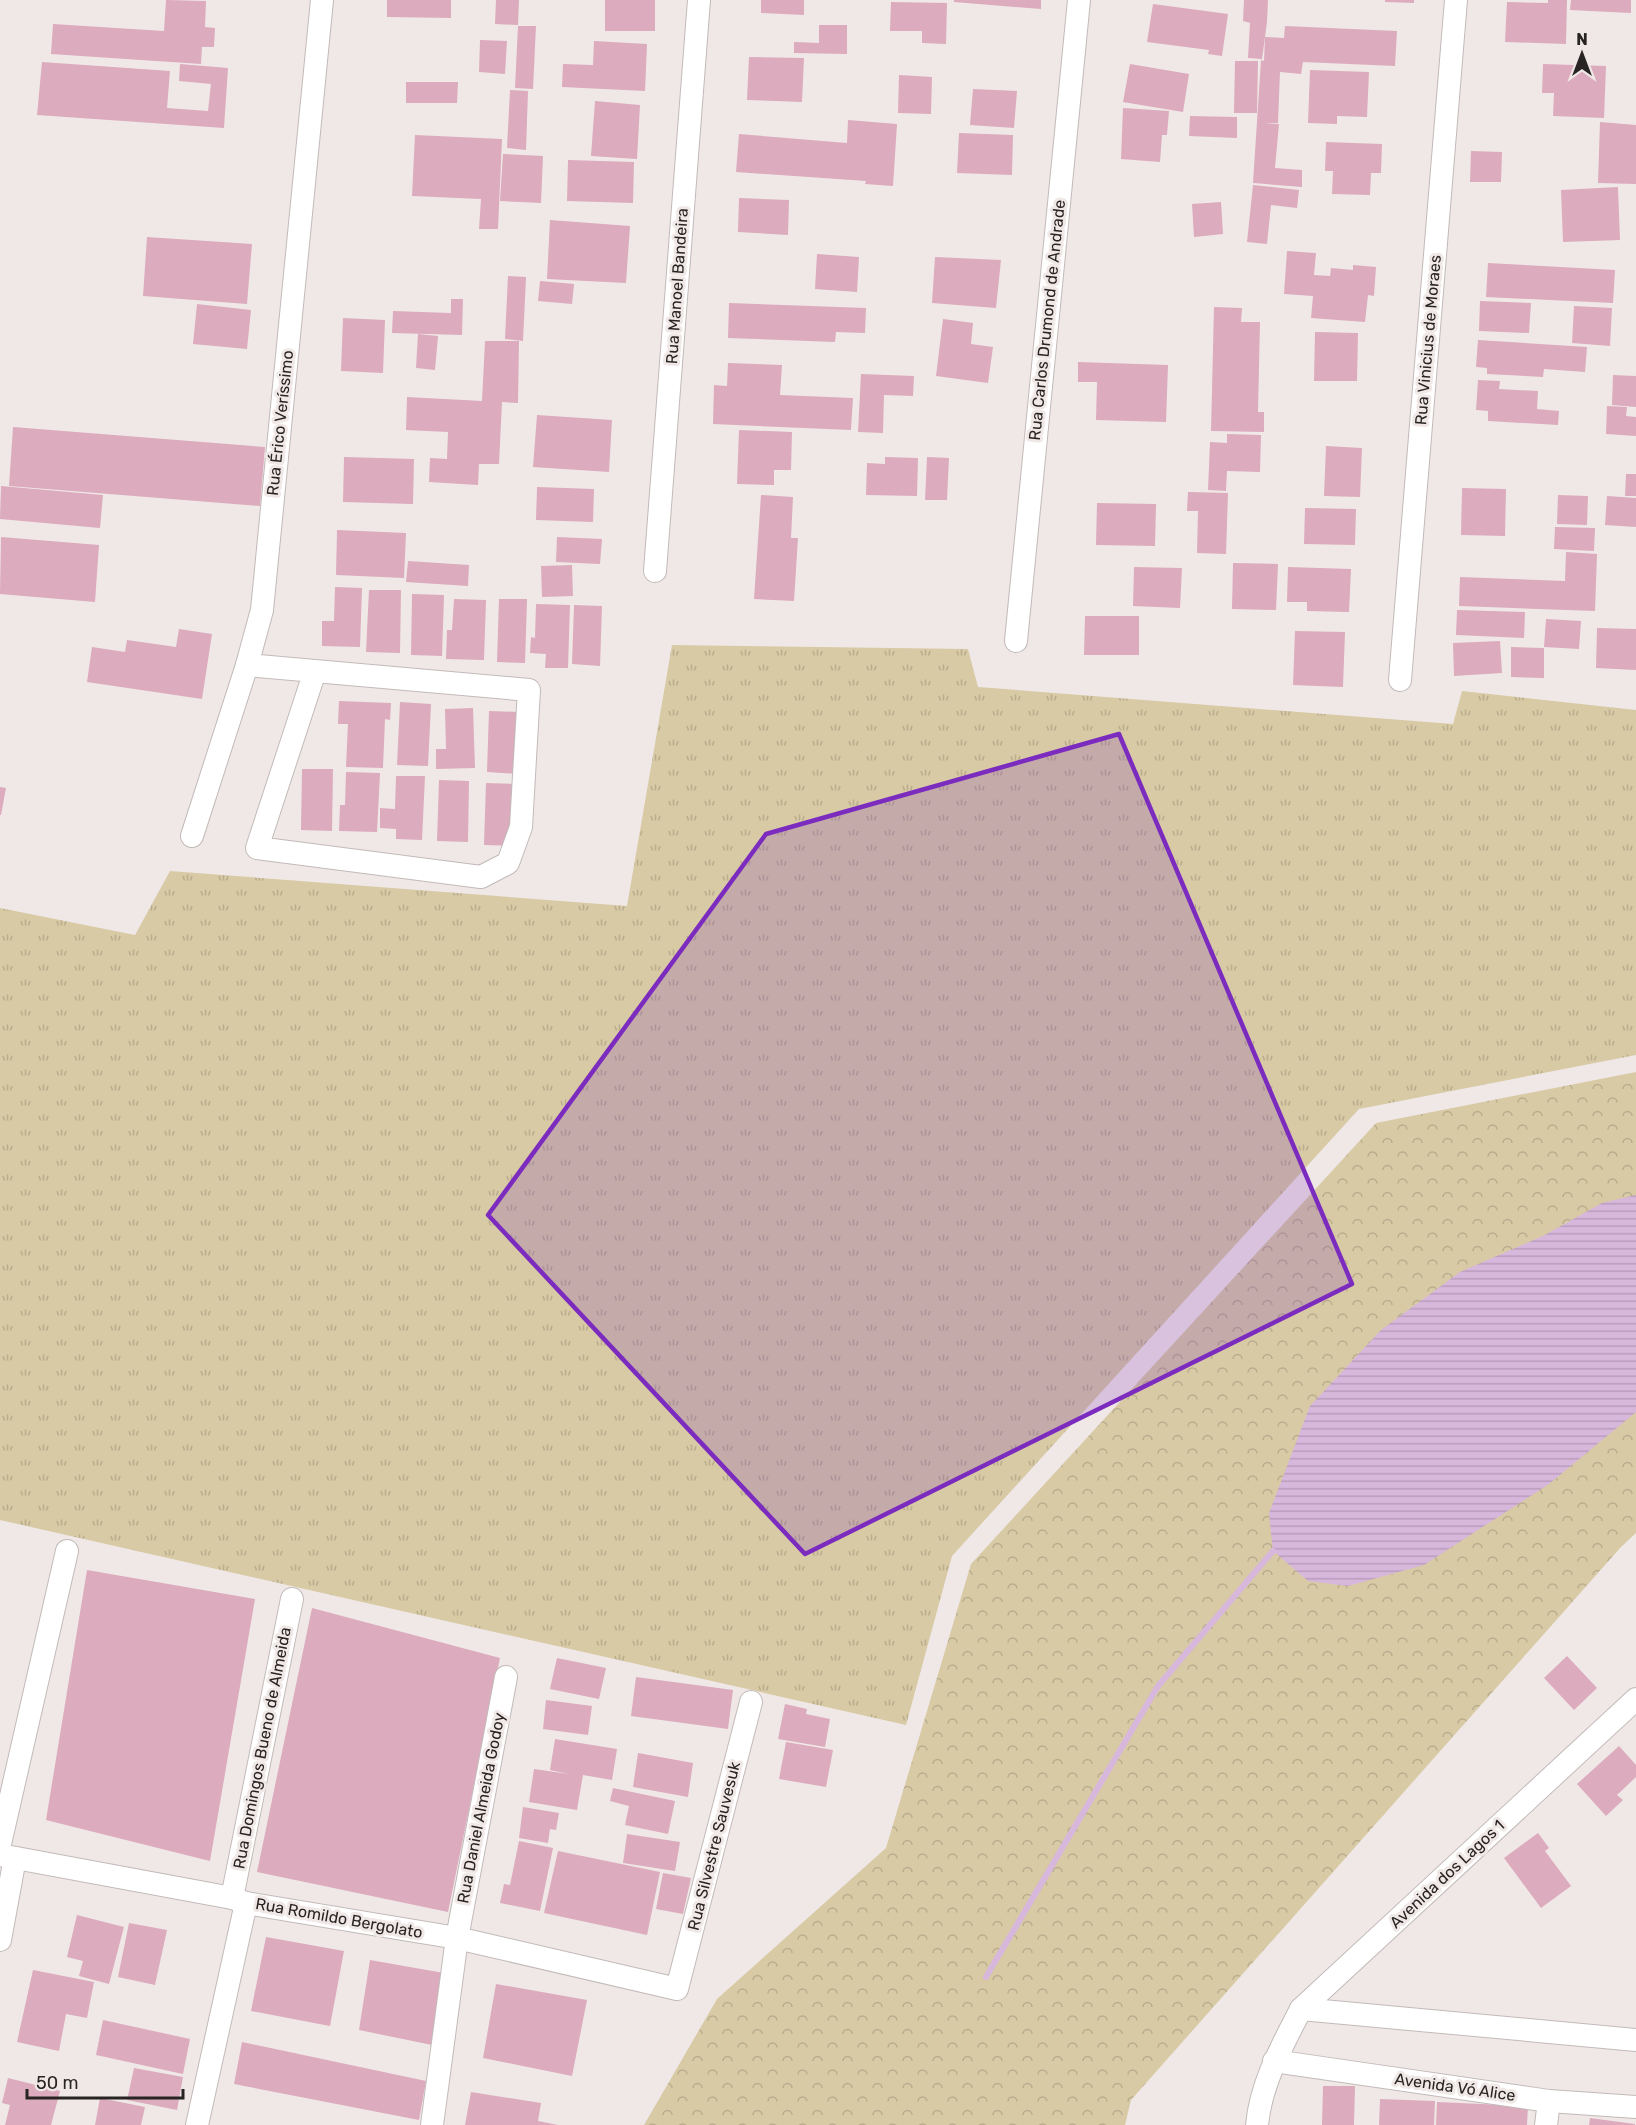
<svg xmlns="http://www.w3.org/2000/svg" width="1636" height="2125" font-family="Rubik,sans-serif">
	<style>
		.grass { fill: url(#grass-tufts) }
		.forest { fill: url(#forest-crowns) }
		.water { fill: url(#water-rules) }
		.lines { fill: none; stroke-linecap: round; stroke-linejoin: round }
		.stream { stroke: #d8b7dc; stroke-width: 6 }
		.building { fill: #dcabbd }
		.street-casing { stroke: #c2bab9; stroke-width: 24 }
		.street { stroke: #fff; stroke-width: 22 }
		.marked { fill: #7b2cbf; fill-opacity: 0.2; stroke: #7b2cbf; stroke-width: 4.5; stroke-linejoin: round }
		.labels { text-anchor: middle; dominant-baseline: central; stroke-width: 6; stroke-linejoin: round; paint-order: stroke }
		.street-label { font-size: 16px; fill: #272423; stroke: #f0e8e7 }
	</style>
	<defs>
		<pattern id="grass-tufts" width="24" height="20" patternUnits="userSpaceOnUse" patternTransform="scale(1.5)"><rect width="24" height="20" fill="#d8caa5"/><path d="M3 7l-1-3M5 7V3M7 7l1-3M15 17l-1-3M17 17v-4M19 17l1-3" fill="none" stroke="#b9ad8e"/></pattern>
		<pattern id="forest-crowns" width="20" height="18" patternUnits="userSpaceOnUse" patternTransform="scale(1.5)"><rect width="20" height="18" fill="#d8caa5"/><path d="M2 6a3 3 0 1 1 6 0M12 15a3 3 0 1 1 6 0" fill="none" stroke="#b9ad8e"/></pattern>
		<pattern id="water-rules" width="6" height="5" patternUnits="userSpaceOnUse" patternTransform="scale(1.5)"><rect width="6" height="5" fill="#d8b7dc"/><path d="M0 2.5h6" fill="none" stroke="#b99dbc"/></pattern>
	</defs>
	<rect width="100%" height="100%" fill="#f0e8e7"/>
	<polygon class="grass" points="672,645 968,649 978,687 1453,724 1462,691 1636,710 1636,1055 1359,1109 952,1556 906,1725 0,1520 0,908 135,935 170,871 627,906"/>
	<polygon class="forest" points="1636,1072 1636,1533 1621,1547 1131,2100 1125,2125 644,2125 717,1999 886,1848 971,1564 1376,1123"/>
	<polygon class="water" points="1636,1195 1636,1412 1549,1484 1424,1565 1348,1586 1308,1581 1273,1551 1269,1513 1310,1406 1381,1330 1460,1272 1543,1236 1602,1203"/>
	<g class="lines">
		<polyline class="stream" points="986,1977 1158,1686 1273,1551"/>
	</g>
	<g class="building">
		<polygon points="166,0 206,1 205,27 215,28 214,47 202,47 201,64 51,54 53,24 164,31"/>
		<polygon points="387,0 451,0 451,18 387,17"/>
		<polygon points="496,0 519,0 518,25 495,24"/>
		<rect x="605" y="0" width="50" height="31"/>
		<polygon points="761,0 804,0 804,15 761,13"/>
		<polygon points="954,0 1041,0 1041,9 954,2"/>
		<polygon points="1244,0 1268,0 1267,22 1262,59 1248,58 1250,23 1243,21"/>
		<polygon points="1385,0 1414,0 1414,3 1385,2"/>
		<polygon points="1548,0 1567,0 1566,44 1505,42 1507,2 1548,3"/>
		<polygon points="1571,0 1631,0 1631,13 1570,10"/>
		<polygon points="891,2 947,3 946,44 922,43 922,31 890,31"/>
		<polygon points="1153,4 1228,14 1222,56 1208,54 1209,50 1147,42"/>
		<polygon points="819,25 847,25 847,54 794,53 794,42 819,43"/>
		<polygon points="518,26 536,26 533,89 515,88"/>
		<polygon points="1285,26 1397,31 1395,66 1303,62 1301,74 1280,72 1278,123 1264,123 1279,124 1275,168 1302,170 1302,187 1253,183 1261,60 1264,61 1265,37 1284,38"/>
		<polygon points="480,40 507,41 505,74 479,72"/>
		<polygon points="594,41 647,44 645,91 562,87 563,64 593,65"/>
		<polygon points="749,57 804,58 802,102 747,100"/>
		<polygon points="1235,61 1258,61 1257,113 1234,113"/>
		<polygon points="42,62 170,71 167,108 208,111 211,84 179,81 180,64 228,68 224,128 37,115"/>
		<polygon points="1130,64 1189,74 1183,112 1123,102"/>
		<polygon points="1543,64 1606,66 1604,118 1553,116 1554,93 1542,93"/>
		<polygon points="1310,70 1369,72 1367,117 1337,116 1337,124 1308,123"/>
		<polygon points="899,75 932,77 931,114 898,113"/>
		<polygon points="406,82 458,82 457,103 406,103"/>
		<polygon points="973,89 1017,91 1014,128 970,125"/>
		<polygon points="510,90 528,91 526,150 507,148"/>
		<polygon points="595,101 640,105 637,159 591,156"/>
		<polygon points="1123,108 1169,111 1167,135 1162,135 1160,162 1121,159"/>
		<polygon points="1190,116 1237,117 1237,138 1189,136"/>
		<polygon points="848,120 897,124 893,186 865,184 866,181 736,172 739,134 847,143"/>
		<polygon points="1600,122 1636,125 1636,184 1598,183"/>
		<polygon points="959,133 1013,135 1012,175 957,173"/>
		<polygon points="415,135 502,139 498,229 479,229 481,199 412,196"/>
		<polygon points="1326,142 1382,144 1381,173 1371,173 1370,195 1332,194 1333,171 1325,171"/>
		<polygon points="1471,151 1502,152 1501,182 1470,182"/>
		<polygon points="503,154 543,156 541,203 500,201"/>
		<polygon points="568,160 634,162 633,203 567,201"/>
		<polygon points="1253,185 1299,190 1297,208 1271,205 1267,244 1247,242"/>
		<polygon points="1618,187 1620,240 1563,242 1561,190"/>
		<polygon points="739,198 789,200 788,235 738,232"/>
		<polygon points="1221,202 1223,234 1194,237 1192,204"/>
		<polygon points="550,220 630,226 626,283 547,279"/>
		<polygon points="147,237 252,244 247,304 143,296"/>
		<polygon points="1287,251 1316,253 1314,275 1330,276 1331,268 1353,270 1353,265 1376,267 1374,296 1368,295 1365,322 1311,318 1313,296 1284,294"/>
		<polygon points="817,254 859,257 857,292 815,289"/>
		<polygon points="935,257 1001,260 996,308 932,303"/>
		<polygon points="1488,263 1615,270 1613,303 1486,297"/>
		<polygon points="508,276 526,277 523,341 505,339"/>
		<polygon points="540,281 574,284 572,304 538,301"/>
		<polygon points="451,299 463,299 462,335 392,333 393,311 451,313"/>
		<polygon points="1480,301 1531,303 1529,333 1479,331"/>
		<polygon points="729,303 866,308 865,333 836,332 835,342 728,338"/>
		<polygon points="197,304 251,310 247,349 193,344"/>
		<polygon points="1574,306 1612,308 1610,346 1572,343"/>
		<polygon points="1214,307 1242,308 1241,322 1260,322 1258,412 1264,412 1264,432 1211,431"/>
		<polygon points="343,318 385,320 383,373 341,371"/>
		<polygon points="943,319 973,323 971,344 993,347 988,383 936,376"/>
		<polygon points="1315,332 1358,333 1357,381 1314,381"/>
		<polygon points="418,334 438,336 435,370 416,368"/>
		<polygon points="1478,340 1587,347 1585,372 1544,369 1543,377 1487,374 1487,368 1476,367"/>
		<polygon points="485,341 519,341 518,403 502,402 499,464 479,464 478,485 429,482 430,458 447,459 448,432 406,430 407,397 482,401"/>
		<polygon points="1078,362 1168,365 1166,422 1096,420 1097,382 1078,382"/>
		<polygon points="728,363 782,365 780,395 853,398 851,430 713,424 714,385 727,386"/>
		<polygon points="861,374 914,376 913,396 884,395 883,433 858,432"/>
		<polygon points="1613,375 1636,376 1636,407 1612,405"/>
		<polygon points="1478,380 1500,381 1499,389 1538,391 1537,409 1559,411 1558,425 1488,421 1488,411 1476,410"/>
		<polygon points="1607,406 1627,407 1626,416 1636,417 1636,436 1606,434"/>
		<polygon points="537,415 612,420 609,472 533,467"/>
		<polygon points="13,427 265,447 260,506 9,486"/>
		<polygon points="739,430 792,432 791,470 774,470 774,485 737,484"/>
		<polygon points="1227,434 1261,435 1260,472 1227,471 1226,491 1208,490 1210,442 1227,443"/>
		<polygon points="1326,446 1362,448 1360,497 1324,496"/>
		<polygon points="344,457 414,459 413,504 343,502"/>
		<polygon points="885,457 918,458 917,496 866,495 867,463 885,464"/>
		<polygon points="927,457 949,458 947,500 925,500"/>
		<polygon points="1626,474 1636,474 1636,496 1625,496"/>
		<polygon points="1,486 103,495 100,528 0,519"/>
		<polygon points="537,487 594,489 593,522 536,520"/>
		<polygon points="1462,488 1506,489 1505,536 1461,535"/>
		<polygon points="1188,492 1228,493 1226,554 1197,553 1198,511 1187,511"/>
		<polygon points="761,495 793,497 791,538 798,538 794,601 754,599"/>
		<polygon points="1558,495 1588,496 1587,525 1557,524"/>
		<polygon points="1607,496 1636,498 1636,527 1605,525"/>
		<polygon points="1097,503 1156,504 1155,546 1096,545"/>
		<polygon points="1305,508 1356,509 1355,545 1304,544"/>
		<polygon points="1555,527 1595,528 1594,551 1554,549"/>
		<polygon points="337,530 406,533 404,578 336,575"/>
		<polygon points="1,537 99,545 95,602 0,594"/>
		<polygon points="557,537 602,539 600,564 556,562"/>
		<polygon points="1566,552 1597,554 1595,611 1459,606 1460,577 1565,581"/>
		<polygon points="408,561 469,565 468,586 406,582"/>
		<polygon points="1233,563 1278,564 1276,610 1232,609"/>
		<polygon points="572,565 573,596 542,597 541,566"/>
		<polygon points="1134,567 1182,568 1180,608 1133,606"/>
		<polygon points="1288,567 1351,569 1349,612 1307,611 1307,602 1287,602"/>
		<polygon points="335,587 362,588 360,647 322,646 322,621 334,621"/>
		<polygon points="369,590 401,590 400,653 366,652"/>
		<polygon points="412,594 444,595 442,656 411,655"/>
		<polygon points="454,599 486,600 484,660 446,659 447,630 452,630"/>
		<polygon points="499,599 527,599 525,663 497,662"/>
		<polygon points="536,604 570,605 568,668 545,668 546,654 530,653 531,637 535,638"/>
		<polygon points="574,605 602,606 600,666 572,664"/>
		<polygon points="1457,610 1525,612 1524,638 1456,635"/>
		<polygon points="1085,616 1139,616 1139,655 1084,655"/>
		<polygon points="1546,619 1581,621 1579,649 1544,647"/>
		<polygon points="1597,628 1636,629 1636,670 1596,668"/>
		<polygon points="179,629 212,634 202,699 87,682 92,647 125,652 127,640 176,647"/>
		<polygon points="1295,631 1345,632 1343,687 1293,685"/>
		<polygon points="1500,641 1502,673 1454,676 1453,643"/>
		<polygon points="1511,647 1544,648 1544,678 1511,677"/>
		<polygon points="339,701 391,703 390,720 385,719 383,768 346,767 348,724 338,724"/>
		<polygon points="400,702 431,704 428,766 397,765"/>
		<polygon points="473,708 475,768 436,769 436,749 446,749 445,709"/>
		<polygon points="489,711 521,712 518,774 487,772"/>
		<polygon points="302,769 333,769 332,831 301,830"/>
		<polygon points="346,772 380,773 377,832 339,831 340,805 345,805"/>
		<polygon points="396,776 425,776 422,840 396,839 396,829 380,828 380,808 395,809"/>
		<polygon points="439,780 469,781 468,842 437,841"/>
		<polygon points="486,783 516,784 514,846 484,845"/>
		<polygon points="0,787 6,788 1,815 0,815"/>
		<polygon points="87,1570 255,1599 210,1861 46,1820"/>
		<polygon points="312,1608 500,1658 448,1912 257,1872"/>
		<polygon points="1567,1656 1597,1688 1574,1710 1544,1678"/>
		<polygon points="557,1658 606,1668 599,1699 550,1689"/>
		<polygon points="636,1677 733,1690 728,1729 631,1716"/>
		<polygon points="546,1700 592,1706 588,1735 543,1729"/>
		<polygon points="785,1704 807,1709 806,1714 830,1719 825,1747 778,1739"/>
		<polygon points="555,1739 617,1749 612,1780 583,1775 577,1810 529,1802 534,1769 569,1774 550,1770"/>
		<polygon points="786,1742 833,1750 826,1787 779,1779"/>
		<polygon points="1619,1746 1636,1765 1636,1777 1617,1795 1623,1800 1606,1816 1577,1784"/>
		<polygon points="638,1753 693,1763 688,1797 633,1787"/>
		<polygon points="613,1788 675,1801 668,1834 625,1825 629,1806 610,1801"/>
		<polygon points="523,1807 559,1813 556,1830 550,1829 548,1843 519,1838"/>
		<polygon points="1538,1833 1549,1848 1545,1851 1571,1886 1541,1908 1504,1858"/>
		<polygon points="627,1834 680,1842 675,1871 623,1863"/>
		<polygon points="519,1841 553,1848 540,1911 500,1903 504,1884 510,1885"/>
		<polygon points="558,1851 660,1872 647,1935 544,1913"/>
		<polygon points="663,1873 691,1878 683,1914 656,1909"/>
		<polygon points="77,1915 124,1927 109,1984 79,1976 83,1961 67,1957"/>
		<polygon points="129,1923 167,1930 155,1985 118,1977"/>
		<polygon points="266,1937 344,1951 330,2026 251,2011"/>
		<polygon points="370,1960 444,1973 432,2045 359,2030"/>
		<polygon points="33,1970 94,1982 87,2018 66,2014 59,2051 17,2042"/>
		<polygon points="496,1984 587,2000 572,2076 483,2058"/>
		<polygon points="103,2020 190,2039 183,2074 96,2055"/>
		<polygon points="242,2042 426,2081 419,2120 234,2084"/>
		<polygon points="134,2068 183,2077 177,2110 127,2100"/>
		<polygon points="8,2078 60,2091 51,2125 5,2125 10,2105 2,2103"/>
		<polygon points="1323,2086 1355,2086 1354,2125 1322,2125"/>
		<polygon points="471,2092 541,2103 538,2121 558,2125 465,2125"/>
		<polygon points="100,2098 145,2107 141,2125 95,2125"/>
		<polygon points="1380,2099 1435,2101 1434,2125 1379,2125"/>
		<polygon points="1437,2102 1528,2106 1527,2125 1436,2125"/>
		<polygon points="1590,2118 1635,2124 1635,2125 1589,2125"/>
	</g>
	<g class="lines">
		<defs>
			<g id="street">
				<polyline points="655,571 699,0"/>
				<polyline points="1016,641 1079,0"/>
				<polyline points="247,665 529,690 521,827 508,863 481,877 257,848 315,671"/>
				<polyline points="1400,680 1456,0"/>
				<polyline points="192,836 247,665 262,610 322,0"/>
				<polyline points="0,1844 67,1551"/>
				<polyline points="0,1855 232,1898 246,1903 457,1938 677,1989 751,1702"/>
				<polyline points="232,1898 292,1599"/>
				<polyline points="0,1940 15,1858"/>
				<polyline points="1301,2009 1636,2040"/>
				<polyline points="1274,2061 1549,2101 1636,2107"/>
				<polyline points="197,2125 246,1903"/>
				<polyline points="432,2125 457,1938 506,1677"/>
				<path d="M1257,2125C1261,2083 1282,2046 1301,2009L1636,1699"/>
				<polyline points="1546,2125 1549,2101"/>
			</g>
		</defs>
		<use href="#street" class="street-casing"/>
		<use href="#street" class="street"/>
	</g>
	<path class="marked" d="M1119,734L1352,1284L805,1554L488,1215L766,834Z"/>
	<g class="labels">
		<g class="street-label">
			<text transform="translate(677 286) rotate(-86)">Rua Manoel Bandeira</text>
			<text transform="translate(1047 320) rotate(-84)">Rua Carlos Drumond de Andrade</text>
			<text transform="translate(1428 340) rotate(-85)">Rua Vinicius de Moraes</text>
			<text transform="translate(280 423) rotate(-84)">Rua Érico Veríssimo</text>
			<text transform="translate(262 1748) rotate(-79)">Rua Domingos Bueno de Almeida</text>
			<text transform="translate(481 1808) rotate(-79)">Rua Daniel Almeida Godoy</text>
			<text transform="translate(714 1846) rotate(-76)">Rua Silvestre Sauvesuk</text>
			<text transform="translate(1447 1874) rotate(-43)">Avenida dos Lagos 1</text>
			<text transform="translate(339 1918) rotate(10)">Rua Romildo Bergolato</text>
			<text transform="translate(1455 2087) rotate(8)">Avenida Vó Alice</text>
		</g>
	</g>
	<g transform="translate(1582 54)" stroke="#f0e8e7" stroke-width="4.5" paint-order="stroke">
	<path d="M0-4.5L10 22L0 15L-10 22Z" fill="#272423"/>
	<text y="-9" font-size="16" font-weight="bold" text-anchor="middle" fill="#272423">N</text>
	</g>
	<path d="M27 2089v9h156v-9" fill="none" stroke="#272423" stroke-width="3"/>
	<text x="36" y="2089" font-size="18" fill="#272423" stroke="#f0e8e7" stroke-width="4.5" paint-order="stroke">50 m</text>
</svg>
